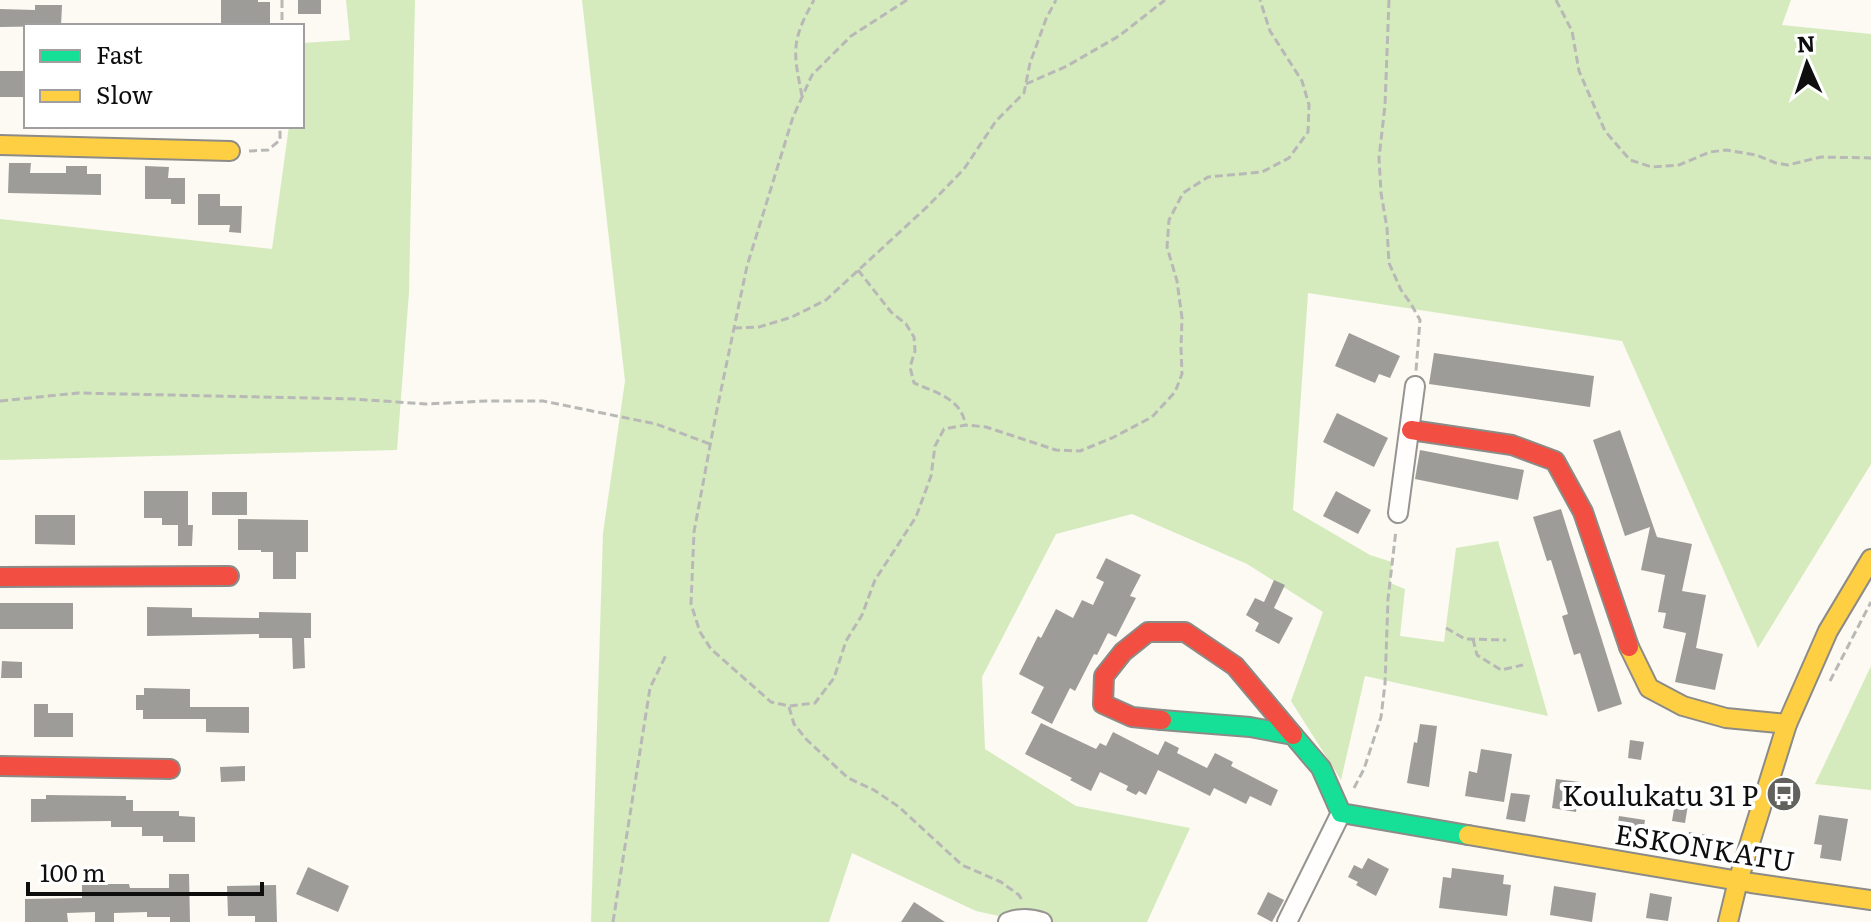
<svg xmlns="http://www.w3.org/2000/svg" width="1871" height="922" font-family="Literata,serif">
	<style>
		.forest { fill: #d5ebbe }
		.building { fill: #9e9c98 }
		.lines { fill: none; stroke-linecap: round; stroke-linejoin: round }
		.street-casing { stroke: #959491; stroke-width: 22 }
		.fast-casing { stroke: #8c8b87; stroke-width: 22 }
		.slow-casing { stroke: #8c8b87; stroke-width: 22 }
		.jam-casing { stroke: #8c8b87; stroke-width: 22 }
		.path { stroke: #b8b8b6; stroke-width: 3; stroke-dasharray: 8 4; stroke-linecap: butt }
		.street { stroke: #fffefd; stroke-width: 18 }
		.fast { stroke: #16e098; stroke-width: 18 }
		.slow { stroke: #ffcf43; stroke-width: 18 }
		.jam { stroke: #f24e42; stroke-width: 18 }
		.labels { text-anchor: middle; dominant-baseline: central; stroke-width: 8; stroke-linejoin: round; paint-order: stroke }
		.poi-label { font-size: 28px; fill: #0e0e0e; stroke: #fff; text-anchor: end }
		.street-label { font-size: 28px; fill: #0e0e0e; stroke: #fff }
	</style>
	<rect width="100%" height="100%" fill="#fcfaf2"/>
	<g class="forest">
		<polygon points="346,0 415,0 409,292 397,450 0,460 0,219 272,249 289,126 302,126 302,43 350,40"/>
		<polygon points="582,0 1791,0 1782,25 1871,34 1871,464 1758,648 1622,341 1308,293 1293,510 1370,555 1392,562 1390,583 1405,589 1400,636 1444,642 1456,548 1498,541 1548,716 1365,676 1341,780 1291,701 1323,612 1247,564 1132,514 1056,534 982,677 985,749 1076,806 1190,828 1147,922 1026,922 976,911 852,853 829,922 591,922 603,533 625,381"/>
		<polygon points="1871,666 1871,790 1815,784"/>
	</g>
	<g class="building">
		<polygon points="221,0 258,0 258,2 270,2 270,26 221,24"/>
		<rect x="298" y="0" width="23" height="14"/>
		<polygon points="35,5 62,5 61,26 0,27 0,9 35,10"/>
		<rect x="0" y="71" width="26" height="26"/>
		<polygon points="9,163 31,163 30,173 66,173 66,166 87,166 87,174 101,174 101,195 8,193"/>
		<polygon points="145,166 169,167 168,178 185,178 185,204 171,204 171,199 145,199"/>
		<polygon points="198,194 220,194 220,206 242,206 241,233 229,232 230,225 198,225"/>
		<polygon points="1349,333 1400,356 1390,378 1379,374 1375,383 1335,366"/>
		<polygon points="1434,353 1594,376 1590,407 1429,384"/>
		<polygon points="1337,413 1388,438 1374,467 1323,442"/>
		<polygon points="1620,430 1657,537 1692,544 1682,591 1706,595 1696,648 1723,654 1715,690 1675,682 1686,633 1663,628 1666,613 1658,612 1665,575 1641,570 1650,527 1625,536 1593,440"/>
		<polygon points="1420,450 1524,470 1518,500 1415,479"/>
		<polygon points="144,491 188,491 188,525 193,525 192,546 178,546 178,525 162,525 162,518 144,518"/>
		<polygon points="1336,491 1371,510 1358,534 1323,516"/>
		<rect x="212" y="492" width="35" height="23"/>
		<polygon points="1561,509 1622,704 1598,712 1580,653 1574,655 1562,616 1568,614 1551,560 1547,561 1533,517"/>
		<polygon points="35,515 75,515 75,545 35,544"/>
		<polygon points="238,519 308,520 308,552 296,552 296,579 273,579 273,552 261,552 261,550 238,550"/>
		<polygon points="1106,558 1141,575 1130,596 1136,598 1116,637 1108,633 1097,655 1094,654 1075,691 1070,688 1052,724 1031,713 1044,687 1019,674 1038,636 1041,638 1056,609 1073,618 1082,600 1093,605 1104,582 1096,578"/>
		<polygon points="1274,580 1285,585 1274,608 1293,618 1279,644 1255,631 1259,623 1246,615 1255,598 1264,602"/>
		<rect x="0" y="603" width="73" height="26"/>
		<polygon points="147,607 192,608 192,617 259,618 259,612 311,613 311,638 304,638 305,668 293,669 292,638 259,638 259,634 147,636"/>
		<polygon points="2,661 22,662 22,678 1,678"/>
		<polygon points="144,688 190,689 190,707 249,707 249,733 206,732 206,719 143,719 143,710 136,710 136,695 144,695"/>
		<polygon points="34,704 48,704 48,713 73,713 73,737 34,737"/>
		<polygon points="1041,723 1096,749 1100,743 1106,746 1113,732 1158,755 1165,741 1179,748 1177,753 1207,768 1215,753 1233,762 1231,766 1278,790 1271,806 1250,796 1246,804 1214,788 1210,796 1158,770 1146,795 1139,791 1136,795 1126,790 1128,786 1100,772 1091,791 1070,780 1072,778 1025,754"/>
		<polygon points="1420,724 1437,726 1429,787 1407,783 1414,742 1417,743"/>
		<polygon points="1630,740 1644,742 1641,760 1628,758"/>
		<polygon points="1481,749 1512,754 1504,802 1465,796 1469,771 1477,773"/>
		<polygon points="245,766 245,781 221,782 220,767"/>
		<polygon points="1556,779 1580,782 1576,812 1552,808"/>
		<polygon points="1511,793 1530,795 1525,822 1506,819"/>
		<polygon points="46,795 126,796 126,800 133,800 133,811 179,811 179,816 195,817 195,842 163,842 163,836 142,836 142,827 111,827 111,821 31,822 31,799 46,799"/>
		<polygon points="1676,797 1689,799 1685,823 1672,821"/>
		<polygon points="1819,815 1848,819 1841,861 1820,858 1822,845 1814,844"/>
		<polygon points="1619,816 1645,820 1641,845 1615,841"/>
		<polygon points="1689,832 1713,836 1710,858 1685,854"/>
		<polygon points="1368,858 1389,869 1376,896 1356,885 1358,882 1348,877 1354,865 1362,869"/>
		<polygon points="308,867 349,886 338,912 296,894"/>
		<polygon points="1452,868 1504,875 1503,884 1511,885 1507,916 1439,908 1443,877 1451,878"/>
		<polygon points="169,874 189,874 190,922 170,922 170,917 147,917 147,912 114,913 114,922 95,922 95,912 67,913 68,922 25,922 25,899 82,898 82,884 129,884 130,888 169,888"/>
		<polygon points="276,885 277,922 255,922 255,916 228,916 227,886"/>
		<polygon points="1554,886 1596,893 1592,922 1550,915"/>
		<polygon points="1268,892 1284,900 1272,922 1257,914"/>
		<polygon points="1650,893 1672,897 1668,921 1646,918"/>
		<polygon points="914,902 945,922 901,922"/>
	</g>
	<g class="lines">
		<defs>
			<g id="street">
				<polyline points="1398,513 1415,386"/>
				<path d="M1008,922C1019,918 1031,918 1042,922"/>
				<polyline points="1287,922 1341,813"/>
			</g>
			<polyline id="fast" points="1162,720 1250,727 1293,735 1321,768 1341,813 1468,835"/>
			<g id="slow">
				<polyline points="0,145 230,151"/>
				<polyline points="1629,647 1649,688 1683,706 1726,718 1787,724"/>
				<polyline points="1468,835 1751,883 1871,900"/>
				<polyline points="1728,922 1738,881 1787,724 1828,631 1871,559"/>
			</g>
			<g id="jam">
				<polyline points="1411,430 1512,445 1555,461 1583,512 1629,647"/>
				<polyline points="0,577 229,576"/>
				<polyline points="1162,720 1132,717 1103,704 1104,676 1123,652 1148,632 1185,632 1235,666 1293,735"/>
				<polyline points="0,766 170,769"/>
			</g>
		</defs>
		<use href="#street" class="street-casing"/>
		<use href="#fast" class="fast-casing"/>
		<use href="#slow" class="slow-casing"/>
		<use href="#jam" class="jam-casing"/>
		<g class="path">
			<polyline points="282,0 282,26"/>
			<polyline points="907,0 851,36 812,75 793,117 747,266 715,419 694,532 691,604 700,632 711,649 771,702 789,706 815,703 834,678 846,641 862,615 875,580 916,517 931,476 935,446 944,429 966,425 986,427 1056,450 1080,451 1112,438 1152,417 1175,392 1182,374 1181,348 1182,318 1177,281 1167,247 1169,220 1183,193 1208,177 1262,172 1289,158 1308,132 1309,105 1302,81 1270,31 1260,0"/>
			<polyline points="1389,0 1385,105 1379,158 1381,193 1387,228 1389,263 1401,290 1411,304 1420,320 1416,371"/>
			<polyline points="1556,0 1572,31 1579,71 1605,131 1630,160 1652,167 1679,165 1710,152 1726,150 1756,155 1776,163 1788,165 1821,157 1871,158"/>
			<polyline points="1026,84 1067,66 1119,36 1165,0"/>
			<path d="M802,96C793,51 791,41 814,0"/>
			<polyline points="249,151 268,150 280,140 280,126"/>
			<path d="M858,270L891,312L906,324L914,337L915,351L910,367L914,383C935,392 961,399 965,423"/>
			<polyline points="734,328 759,327 792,317 826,300 928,206 964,169 996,121 1024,93 1030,63 1046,19 1056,0"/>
			<polyline points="0,401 78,393 354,399 426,404 486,401 543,401 656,424 710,444"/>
			<polyline points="1446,628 1465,639 1506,640"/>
			<polyline points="1473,639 1477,655 1501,670 1523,665"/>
			<polyline points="1830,681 1871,602"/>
			<polyline points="789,707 794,724 806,739 848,778 874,790 899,807 962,865 1001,882 1019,895 1023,902"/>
			<polyline points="1354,788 1364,769 1381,717 1385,684 1388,599 1396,530"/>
			<polyline points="613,922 650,688 666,655"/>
		</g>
		<use href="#street" class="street"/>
		<use href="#fast" class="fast"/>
		<use href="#slow" class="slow"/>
		<use href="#jam" class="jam"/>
	</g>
	<defs>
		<symbol id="bus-disc" viewBox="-11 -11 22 22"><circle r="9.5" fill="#61615e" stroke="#fff"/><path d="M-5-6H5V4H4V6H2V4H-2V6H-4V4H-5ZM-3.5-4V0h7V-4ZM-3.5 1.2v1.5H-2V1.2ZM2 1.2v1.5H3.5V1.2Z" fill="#fff"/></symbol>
	</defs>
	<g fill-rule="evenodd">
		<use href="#bus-disc" x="1764" y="774" width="40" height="40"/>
	</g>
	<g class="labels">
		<g class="poi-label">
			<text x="1758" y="794">Koulukatu 31 P</text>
		</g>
		<g class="street-label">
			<text transform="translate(1705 846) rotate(9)">ESKONKATU</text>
		</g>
	</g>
	<rect x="24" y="24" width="280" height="104" fill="#ffffff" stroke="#9f9f9f" stroke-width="2"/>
	<rect x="40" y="50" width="40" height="12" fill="#16e098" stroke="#9f9f9f" stroke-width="2"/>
	<text x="96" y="64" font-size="24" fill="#0e0e0e">Fast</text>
	<rect x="40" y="90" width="40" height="12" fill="#ffcf43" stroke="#9f9f9f" stroke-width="2"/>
	<text x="96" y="104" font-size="24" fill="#0e0e0e">Slow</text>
	<g transform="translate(1807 64) rotate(357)" stroke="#ffffff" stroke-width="6" paint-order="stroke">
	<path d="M0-6L14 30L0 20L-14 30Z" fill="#0e0e0e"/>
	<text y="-12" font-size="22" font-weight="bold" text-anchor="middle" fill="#0e0e0e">N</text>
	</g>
	<path d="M28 882v12h234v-12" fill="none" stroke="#0e0e0e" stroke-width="4"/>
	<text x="40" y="882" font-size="24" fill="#0e0e0e" stroke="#ffffff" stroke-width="6" paint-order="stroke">100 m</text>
</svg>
